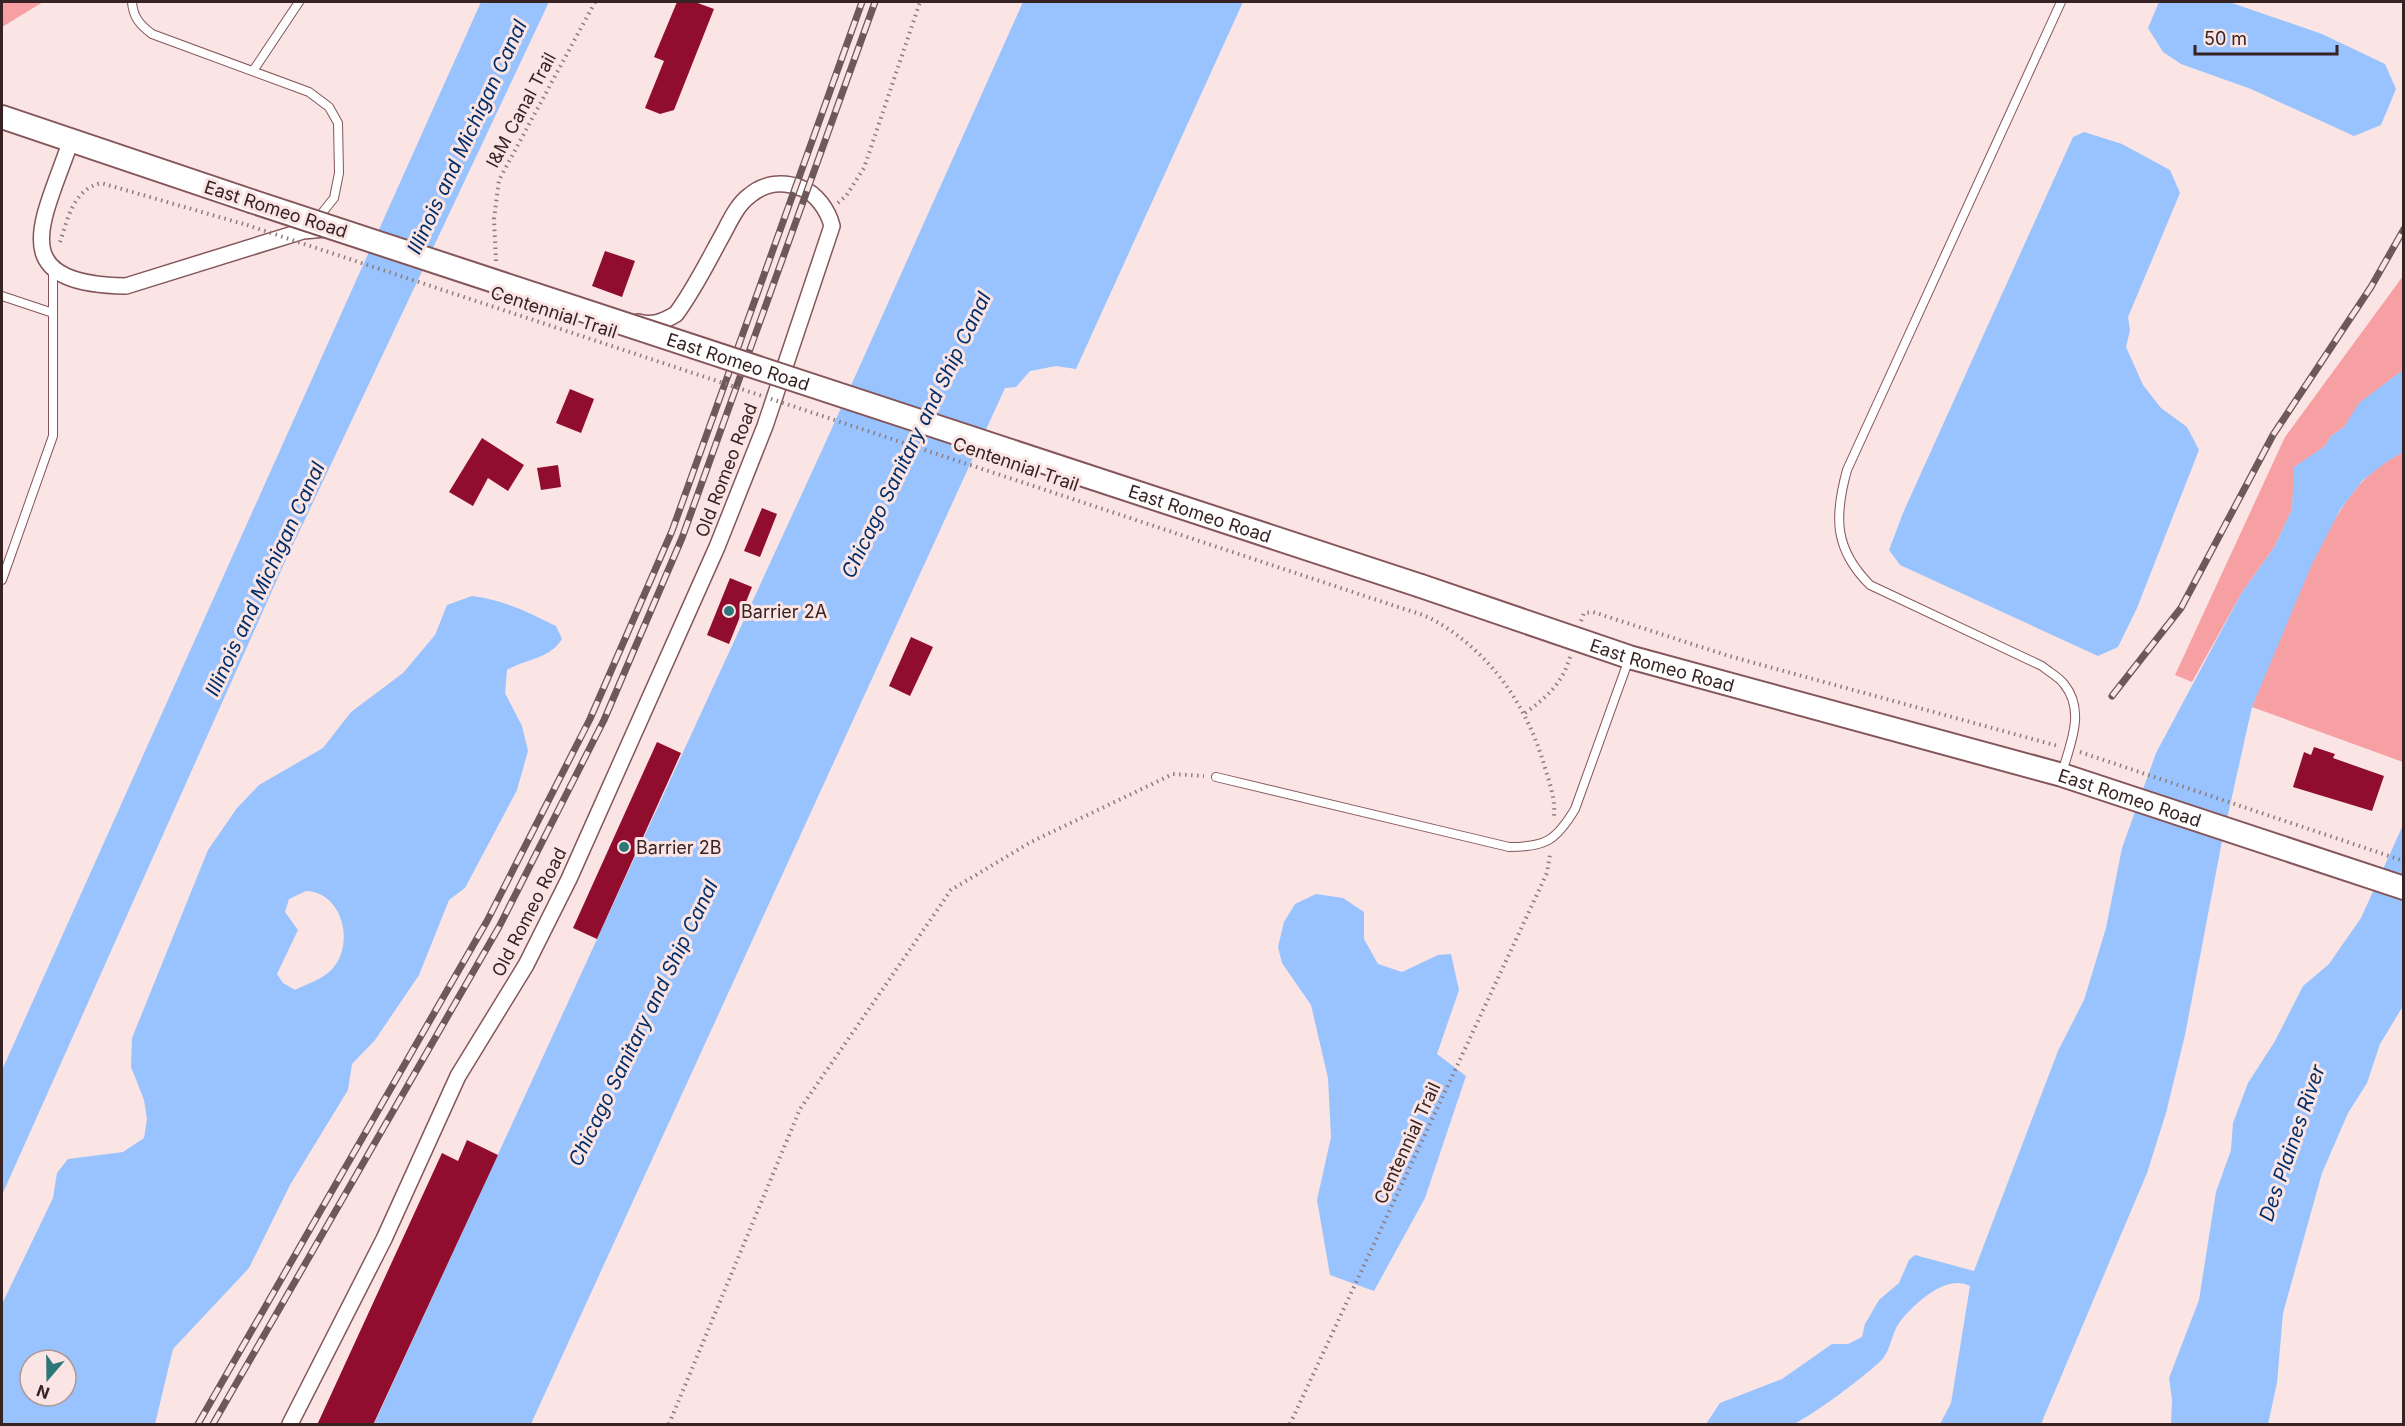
<svg xmlns="http://www.w3.org/2000/svg" width="2405" height="1426" font-family="Inter,sans-serif">
	<style>
		.green { fill: #f6a0a4 }
		.water { fill: #98c3ff; fill-rule: evenodd }
		.building { fill: #910d2d }
		.lines { fill: none; stroke-linecap: round; stroke-linejoin: round }
		.service-casing { stroke: #855659; stroke-width: 10 }
		.minor-casing { stroke: #855659; stroke-width: 18 }
		.secondary-casing { stroke: #855659; stroke-width: 26 }
		.path { stroke: #907b7b; stroke-width: 4; stroke-dasharray: 1.5 4.5; stroke-linecap: butt }
		.service { stroke: #fff; stroke-width: 8 }
		.minor { stroke: #fff; stroke-width: 15 }
		.secondary { stroke: #fff; stroke-width: 22 }
		.rail-casing { stroke: #6e5959; stroke-width: 7 }
		.rail { stroke: #fbe4e4; stroke-width: 4.5; stroke-dasharray: 14; stroke-linecap: butt }
		.secondary-bridge-casing { stroke: #855659; stroke-width: 26; stroke-linecap: butt }
		.path-bridge { stroke: #907b7b; stroke-width: 4; stroke-dasharray: 1.5 4.5; stroke-linecap: butt }
		.secondary-bridge { stroke: #fff; stroke-width: 22 }
		.poi-dot { fill: #2d7778; stroke: #fbe4e4; stroke-width: 2 }
		.labels { text-anchor: middle; dominant-baseline: central; stroke-width: 6; stroke-linejoin: round; paint-order: stroke }
		.street-label { font-size: 18px; fill: #372323; stroke: #fbe4e4 }
		.poi-label { font-size: 18px; fill: #372323; stroke: #fbe4e4; text-anchor: start }
		.water-label { font-size: 20px; font-style: italic; fill: #002f6a; stroke: #fbe4e4 }
	</style>
	<rect width="100%" height="100%" fill="#fbe4e4"/>
	<g class="green">
		<polygon points="2,2 43,2 2,27"/>
		<polygon points="2403,276 2403,370 2360,403 2344,427 2331,436 2325,446 2295,467 2292,509 2275,546 2241,594 2192,682 2175,675 2285,437"/>
		<path d="M2403,452V762L2252,707C2280,640 2314,534 2363,481C2374,469 2389,460 2403,452Z"/>
	</g>
	<g class="water">
		<polygon points="481,2 549,2 284,564 2,1195 2,1070"/>
		<polygon points="1023,2 1243,2 1076,369 1056,366 1030,371 1016,387 1005,388 531,1424 374,1424 823,448"/>
		<polygon points="2159,2 2229,2 2322,34 2385,64 2396,89 2381,125 2354,136 2251,89 2181,64 2163,52 2148,28"/>
		<polygon points="2084,132 2122,144 2170,170 2180,193 2128,317 2130,330 2126,347 2143,385 2161,408 2187,427 2199,450 2137,608 2118,647 2098,656 1900,565 1889,550 1903,513 2073,137"/>
		<path d="M2403,370V452L2385,463L2363,480L2340,510L2312,564L2252,707L2222,841L2185,1035L2166,1113L2147,1173L2041,1424H1940L1951,1403L1970,1286C1947,1273 1913,1304 1899,1323C1892,1333 1891,1347 1884,1357C1877,1368 1804,1422 1793,1424C1775,1426 1726,1424 1706,1424L1720,1403L1782,1379L1832,1344H1848L1862,1337L1865,1324L1879,1300L1899,1283L1909,1260L1915,1255L1974,1271L2058,1051L2084,1000L2106,928L2122,848L2156,753L2241,594L2275,546L2292,509L2294,467L2325,446L2331,436L2344,427L2359,403Z"/>
		<path d="M472,596C505,600 527,612 556,626L562,639C550,659 525,659 507,670L505,693L522,726L528,751L517,790L465,888L449,900L419,975L375,1040L352,1064L348,1090L290,1185L249,1268L173,1349L155,1424H2V1304L53,1198L57,1173L68,1159L123,1152L144,1138L147,1119L144,1100L131,1067L132,1038L208,850L237,808L259,785L323,748L351,712L403,673L435,635L447,605ZM306,891C344,892 357,949 328,973C319,980 305,985 295,990L283,983L277,974L298,930L285,912L289,899ZM30,1360H66V1396H30Z"/>
		<polygon points="2403,825 2403,1006 2380,1044 2367,1083 2348,1113 2322,1173 2283,1313 2277,1383 2268,1424 2171,1424 2172,1400 2169,1378 2199,1300 2216,1192 2231,1150 2233,1123 2248,1083 2275,1041 2303,986 2329,964 2361,918"/>
		<polygon points="1316,894 1343,898 1364,912 1364,939 1378,964 1402,972 1438,955 1451,954 1459,990 1437,1054 1466,1076 1425,1198 1374,1291 1330,1275 1317,1200 1331,1137 1328,1078 1311,1005 1282,963 1278,947 1284,922 1295,904"/>
	</g>
	<g class="building">
		<polygon points="677,2 695,2 714,9 674,110 660,114 645,108 664,61 654,57"/>
		<polygon points="605,251 635,261 622,297 592,286"/>
		<polygon points="570,389 594,399 581,433 556,423"/>
		<polygon points="482,438 524,465 508,491 488,478 473,506 449,492"/>
		<polygon points="558,465 561,487 541,490 537,468"/>
		<polygon points="762,508 777,514 760,557 744,551"/>
		<polygon points="730,578 752,587 729,644 707,635"/>
		<polygon points="911,637 933,647 910,696 889,686"/>
		<polygon points="657,742 681,753 597,939 573,928"/>
		<polygon points="2314,747 2335,754 2333,758 2384,776 2372,811 2293,787 2304,752 2311,755"/>
		<polygon points="467,1140 498,1155 373,1425 317,1425 442,1153 458,1161"/>
	</g>
	<g class="lines">
		<defs>
			<g id="service">
				<path d="M132,2C133,17 140,25 152,34L309,92L329,107L338,123L339,173L334,198L318,218"/>
				<path d="M2061,2L1847,470C1834,517 1834,549 1870,585L2042,666C2049,672 2059,677 2064,684C2086,711 2070,744 2062,773"/>
				<polyline points="253,71 299,2"/>
				<polyline points="2,296 53,313"/>
				<polyline points="2,580 53,436 53,271"/>
				<path d="M1216,777L1509,847C1545,847 1556,841 1575,809L1629,659"/>
			</g>
			<g id="minor">
				<path d="M71,140C44,220 1,284 126,286L303,231L326,229"/>
				<path d="M290,1424L384,1239L458,1076L526,965L569,879L717,547L765,426L832,226C828,210 816,193 801,188C783,181 764,183 749,196C737,205 730,221 723,234C708,261 694,290 676,314C663,322 652,326 638,322"/>
			</g>
			<g id="secondary">
				<polyline points="2,117 251,201"/>
				<path id="s1" d="M1421,586L1629,657L2062,775L2404,888"/>
			</g>
		</defs>
		<use href="#service" class="service-casing"/>
		<use href="#minor" class="minor-casing"/>
		<use href="#secondary" class="secondary-casing"/>
		<g class="path">
			<polyline points="838,203 846,196 864,168 920,2"/>
			<path d="M60,242C68,218 73,190 101,183L247,225"/>
			<polyline points="496,261 494,219 499,180 595,2"/>
			<path d="M1386,603C1400,608 1416,612 1430,618C1486,648 1523,699 1542,758C1547,775 1556,798 1554,816"/>
			<polyline points="1581,621 1584,613 1593,612 1729,656 2058,746"/>
			<path d="M1525,713C1547,697 1562,684 1570,657"/>
			<polyline points="2080,752 2404,861"/>
			<polyline points="669,1424 800,1109 951,890 1031,842 1173,774 1204,776"/>
			<polyline points="1290,1424 1547,873 1550,854"/>
		</g>
		<use href="#service" class="service"/>
		<use href="#minor" class="minor"/>
		<use href="#secondary" class="secondary"/>
		<defs>
			<g id="rail">
				<polyline points="2112,696 2181,608 2273,435 2371,287 2404,229"/>
				<polyline points="198,1424 487,921 590,719 672,531 862,2"/>
				<polyline points="213,1424 499,927 604,720 682,538 875,2"/>
			</g>
		</defs>
		<use href="#rail" class="rail-casing"/>
		<use href="#rail" class="rail"/>
		<defs>
			<g id="secondary-bridge">
				<path id="s2" d="M251,201L1421,586"/>
			</g>
		</defs>
		<use href="#secondary-bridge" class="secondary-bridge-casing"/>
		<polyline class="path-bridge" points="247,225 1386,603"/>
		<use href="#secondary-bridge" class="secondary-bridge"/>
	</g>
	<g class="poi-dot">
		<circle cx="729" cy="611" r="6"/>
		<circle cx="624" cy="847" r="6"/>
	</g>
	<g class="labels">
		<g class="street-label">
			<text transform="translate(521 110) rotate(-62)">I&amp;M Canal Trail</text>
			<text transform="translate(276 209) rotate(18)">East Romeo Road</text>
			<text transform="translate(554 312) rotate(18)">Centennial Trail</text>
			<text stroke="none"><textPath href="#s2" startOffset="513">East Romeo Road</textPath></text>
			<text transform="translate(1016 464) rotate(19)">Centennial Trail</text>
			<text transform="translate(726 470) rotate(-69)">Old Romeo Road</text>
			<text stroke="none"><textPath href="#s2" startOffset="999">East Romeo Road</textPath></text>
			<text stroke="none"><textPath href="#s1" startOffset="254">East Romeo Road</textPath></text>
			<text stroke="none"><textPath href="#s1" startOffset="740">East Romeo Road</textPath></text>
			<text transform="translate(529 912) rotate(-63)">Old Romeo Road</text>
			<text transform="translate(1407 1143) rotate(-65)">Centennial Trail</text>
		</g>
		<g class="poi-label">
			<text x="741" y="611">Barrier 2A</text>
			<text x="636" y="847">Barrier 2B</text>
		</g>
		<g class="water-label">
			<text transform="translate(467 137) rotate(-65)">Illinois and Michigan Canal</text>
			<text transform="translate(916 435) rotate(-64)">Chicago Sanitary and Ship Canal</text>
			<text transform="translate(265 579) rotate(-65)">Illinois and Michigan Canal</text>
			<text transform="translate(643 1023) rotate(-64)">Chicago Sanitary and Ship Canal</text>
			<text transform="translate(2292 1143) rotate(-71)">Des Plaines River</text>
		</g>
	</g>
	<rect width="2405" height="1426" fill="none" stroke="#372323" stroke-width="6"/>
	<g transform="translate(48 1378) rotate(200)"><circle r="28" fill="#fbe4e4" stroke="#ad9797" stroke-width="1.5"/>
	<path d="M0-4.5L10 22L0 15L-10 22Z" fill="#2d7778"/>
	<text y="-9" font-size="16" font-weight="bold" text-anchor="middle" fill="#372323">N</text>
	</g>
	<path d="M2195 45v9h142v-9" fill="none" stroke="#372323" stroke-width="3"/>
	<text x="2204" y="45" font-size="18" fill="#372323" stroke="#fbe4e4" stroke-width="4.5" paint-order="stroke">50 m</text>
</svg>
